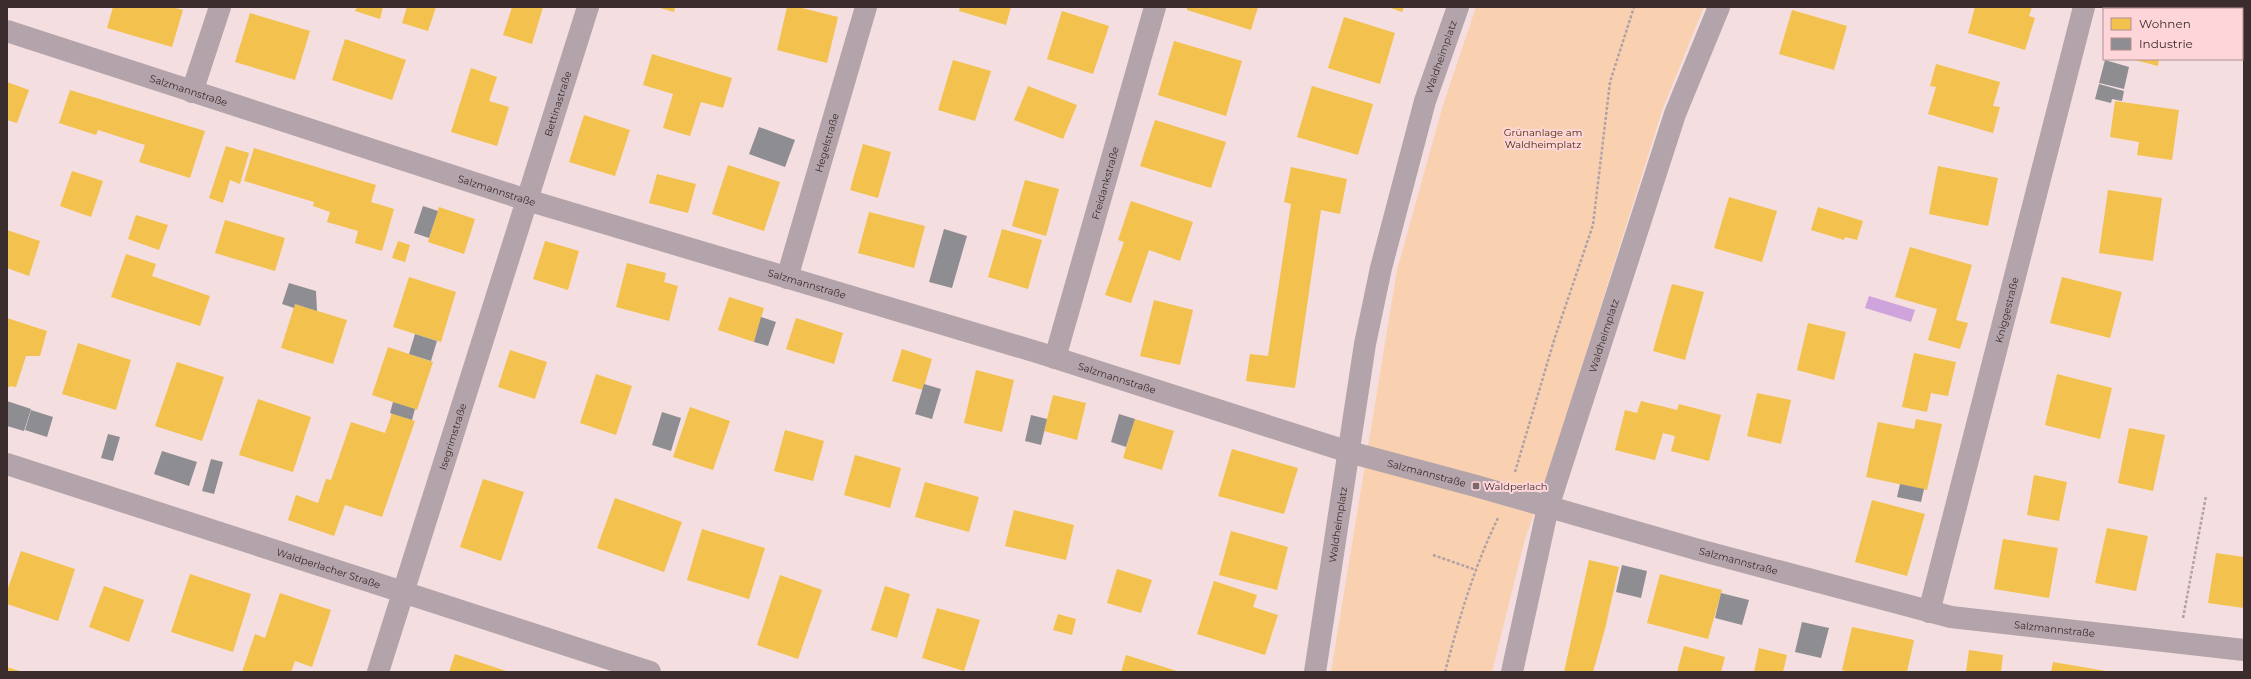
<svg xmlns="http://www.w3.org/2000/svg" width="2251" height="679" font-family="Montserrat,sans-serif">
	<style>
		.green { fill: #f9d1b0 }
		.water { fill: #cfa3db }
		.homes { fill: #f2c14e }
		.industry { fill: #8d8d92 }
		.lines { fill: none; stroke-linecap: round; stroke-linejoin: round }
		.path { stroke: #b0a2a6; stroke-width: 2.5; stroke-dasharray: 3 2; stroke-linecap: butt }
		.minor { stroke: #b3a3aa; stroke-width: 22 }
		.poi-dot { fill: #7c6a6c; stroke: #fed5d8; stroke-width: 1.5 }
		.labels { text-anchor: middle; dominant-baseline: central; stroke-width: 4; stroke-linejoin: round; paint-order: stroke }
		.street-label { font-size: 10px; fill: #3b2c2d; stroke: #fed5d8 }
		.park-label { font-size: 10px; fill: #492e0a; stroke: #fed5d8 }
		.poi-label { font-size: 10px; fill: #3b2c2d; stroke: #fed5d8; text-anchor: start }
	</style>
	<rect width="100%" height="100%" fill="#f5dee0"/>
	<polygon class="green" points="1476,7 1704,7 1663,108 1548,474 1525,539 1492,672 1331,672 1397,270 1443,105"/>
	<polygon class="water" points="1869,296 1915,310 1911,322 1865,308"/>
	<g class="homes">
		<polygon points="113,7 172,7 183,10 172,47 107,28"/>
		<polygon points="357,7 383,7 380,19 355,11"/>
		<polygon points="407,7 436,7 428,31 402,23"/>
		<polygon points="512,7 543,7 532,44 503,35"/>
		<polygon points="657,7 675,7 674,12"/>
		<polygon points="787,7 798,7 838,17 827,63 777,50"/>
		<polygon points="960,7 1011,7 1006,25 959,11"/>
		<polygon points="1187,7 1258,7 1251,30 1187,10"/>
		<polygon points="1388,7 1404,7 1402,12"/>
		<polygon points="1975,7 2032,7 2029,16 2035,18 2025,50 1968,33"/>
		<polygon points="1792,10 1847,26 1834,70 1779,54"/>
		<polygon points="1062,11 1109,26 1093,74 1047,59"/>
		<polygon points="250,13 310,31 295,80 235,62"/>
		<polygon points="1344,17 1395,33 1380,84 1328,68"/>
		<polygon points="345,39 406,60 392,100 332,80"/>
		<polygon points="1174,41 1242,61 1226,116 1158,95"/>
		<polygon points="652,54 732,78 723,108 701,102 690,136 663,128 673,94 643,85"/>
		<polygon points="2131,59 2159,59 2158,66"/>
		<polygon points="953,60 991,71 975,121 938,110"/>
		<polygon points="1936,64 2000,82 1993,106 2000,107 1993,133 1928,114 1936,87 1930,86"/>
		<polygon points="471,68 497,77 489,101 509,107 497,146 451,132"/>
		<polygon points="7,82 29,90 17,123 7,120"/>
		<polygon points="1028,86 1077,105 1063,139 1014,120"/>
		<polygon points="1312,86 1373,104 1358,155 1297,137"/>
		<polygon points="70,90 205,131 190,178 139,162 145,145 98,130 96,135 59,123"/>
		<polygon points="2115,101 2179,110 2172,160 2137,155 2139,142 2110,137"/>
		<polygon points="584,115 630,130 615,176 569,162"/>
		<polygon points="1155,120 1226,142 1211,188 1140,166"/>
		<polygon points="863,144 891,152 878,198 850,190"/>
		<polygon points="226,146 249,153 240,184 230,180 223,203 209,198"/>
		<polygon points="254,148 376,185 371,202 394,209 382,251 355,243 358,231 327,222 330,212 313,206 314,202 244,181"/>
		<polygon points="728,165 780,182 764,231 712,214"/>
		<polygon points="1938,166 1998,178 1988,226 1929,214"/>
		<polygon points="1291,167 1347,179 1340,214 1321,210 1295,388 1246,381 1250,354 1268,356 1291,204 1284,202"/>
		<polygon points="72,171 103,181 91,217 60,206"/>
		<polygon points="657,174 696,184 688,213 649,203"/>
		<polygon points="1025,180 1059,189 1046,236 1012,226"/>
		<polygon points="2108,190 2162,198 2153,261 2099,253"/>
		<polygon points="1729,197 1777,211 1762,262 1714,248"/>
		<polygon points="1131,201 1193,222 1180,261 1149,250 1131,303 1105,295 1124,242 1118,240"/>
		<polygon points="439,207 475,219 464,254 428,242"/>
		<polygon points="1818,207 1863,221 1857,240 1845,237 1844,240 1811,230"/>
		<polygon points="869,212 925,226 914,268 858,253"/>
		<polygon points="136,215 168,225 159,250 128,239"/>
		<polygon points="225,220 285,238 275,271 215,253"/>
		<polygon points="1002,229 1042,240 1028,289 988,277"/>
		<polygon points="7,230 40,241 29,276 7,268"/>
		<polygon points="398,241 410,245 405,262 392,258"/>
		<polygon points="545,241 579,251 568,290 533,279"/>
		<polygon points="1910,247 1972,265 1956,320 1968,323 1960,349 1928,340 1937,309 1895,297"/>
		<polygon points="126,254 156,264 152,276 210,296 200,326 111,297"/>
		<polygon points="627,263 666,273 664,282 678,286 669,321 616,307"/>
		<polygon points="409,277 456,292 441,342 393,327"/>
		<polygon points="2062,277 2122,292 2110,338 2050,323"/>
		<polygon points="1672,284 1704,292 1685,360 1653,351"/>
		<polygon points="729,297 764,308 754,342 718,330"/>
		<polygon points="1154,300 1193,310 1180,365 1140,356"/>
		<polygon points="295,304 347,320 333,364 281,348"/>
		<polygon points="7,318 47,331 40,356 26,356 16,387 10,386 7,389"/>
		<polygon points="796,318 843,333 834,364 786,349"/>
		<polygon points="1808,323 1846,332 1834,380 1797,370"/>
		<polygon points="78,343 131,360 116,410 62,394"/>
		<polygon points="388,347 433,362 417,410 372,395"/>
		<polygon points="902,349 932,359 923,390 892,381"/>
		<polygon points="510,350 547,362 535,399 498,387"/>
		<polygon points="1914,353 1956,362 1948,396 1931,393 1927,412 1902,407"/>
		<polygon points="177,362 224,377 202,441 155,426"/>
		<polygon points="976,370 1014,380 1002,432 964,423"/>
		<polygon points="596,374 632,386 616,435 580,423"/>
		<polygon points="2057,374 2112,388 2100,439 2045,425"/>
		<polygon points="1757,393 1791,400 1781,444 1747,436"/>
		<polygon points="1053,395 1086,403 1077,440 1044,431"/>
		<polygon points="258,399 311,417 293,472 239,455"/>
		<polygon points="1641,401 1677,410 1679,404 1721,415 1709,461 1671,451 1675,436 1663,433 1655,460 1615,450 1625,410 1637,413"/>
		<polygon points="690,407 730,421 713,470 673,457"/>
		<polygon points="392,413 415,421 382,517 345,505 334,536 288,520 296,495 318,503 326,479 331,480 351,422 385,433"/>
		<polygon points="1135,419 1174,431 1162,470 1123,458"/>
		<polygon points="1916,419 1942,424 1927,490 1866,477 1878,422 1914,429"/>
		<polygon points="2129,428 2165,435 2153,491 2118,483"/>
		<polygon points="785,430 824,441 813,481 774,471"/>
		<polygon points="1232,449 1298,468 1284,514 1218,496"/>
		<polygon points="855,455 901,468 890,508 844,495"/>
		<polygon points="2034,475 2067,482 2059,521 2027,515"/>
		<polygon points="483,479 524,492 501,561 460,547"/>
		<polygon points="925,482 979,497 969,532 915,517"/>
		<polygon points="615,498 682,522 664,572 597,548"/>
		<polygon points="1872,500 1925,514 1907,576 1855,562"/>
		<polygon points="1014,510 1074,525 1066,560 1005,546"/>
		<polygon points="2107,528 2148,536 2136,591 2095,583"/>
		<polygon points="702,529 765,548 749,599 687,580"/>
		<polygon points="1231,531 1288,547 1277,590 1219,575"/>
		<polygon points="2003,539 2058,548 2049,598 1994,589"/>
		<polygon points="21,551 75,569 58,621 7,604 7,591"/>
		<polygon points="2216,553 2244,557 2244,608 2208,603"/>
		<polygon points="1589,560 1619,567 1605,629 1593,672 1564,672"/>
		<polygon points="1117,569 1152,580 1141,613 1107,603"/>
		<polygon points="190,574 251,594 233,652 171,632"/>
		<polygon points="1660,574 1722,590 1708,639 1647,623"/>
		<polygon points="780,575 822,590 798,659 757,645"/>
		<polygon points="1214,581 1257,595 1253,607 1278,615 1265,655 1197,634"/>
		<polygon points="104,586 144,600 129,642 89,627"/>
		<polygon points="885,586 910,594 897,638 871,630"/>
		<polygon points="280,593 331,610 312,667 295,661 291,672 242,672 255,634 265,638"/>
		<polygon points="937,608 980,620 964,671 922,658"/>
		<polygon points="1058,614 1076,619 1072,635 1053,630"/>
		<polygon points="1852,627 1914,640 1907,672 1851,672 1842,670"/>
		<polygon points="1684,646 1725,657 1721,672 1677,672"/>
		<polygon points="1759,648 1787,655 1783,672 1754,672"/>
		<polygon points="1969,650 2003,655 2001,672 1966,672"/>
		<polygon points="455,654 509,672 449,672"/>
		<polygon points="1126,655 1180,672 1121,672"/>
		<polygon points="2053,662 2106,671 2106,672 2051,672"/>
		<polygon points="7,667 23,672 7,672"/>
	</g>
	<g class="industry">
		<polygon points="2105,60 2129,67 2124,89 2099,83"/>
		<polygon points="2099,84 2124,91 2122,101 2112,99 2111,103 2095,99"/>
		<polygon points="759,127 795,140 785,167 749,154"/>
		<polygon points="423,206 438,211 429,238 414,233"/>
		<polygon points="944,229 967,236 952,288 929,282"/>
		<polygon points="289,283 316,291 317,311 295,304 294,308 282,304"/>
		<polygon points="761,317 776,322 768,346 754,342"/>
		<polygon points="415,334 437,341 431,361 409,354"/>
		<polygon points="924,384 941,389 932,419 915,414"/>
		<polygon points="7,401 31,409 24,431 7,426"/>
		<polygon points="393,402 415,409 412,420 390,413"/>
		<polygon points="31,410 53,417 47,437 25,430"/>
		<polygon points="662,412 681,418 671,451 652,445"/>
		<polygon points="1119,414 1135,419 1126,447 1111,442"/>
		<polygon points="1031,415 1047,419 1041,445 1025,441"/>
		<polygon points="108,434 120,437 113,461 101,458"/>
		<polygon points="162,451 197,462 189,486 154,474"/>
		<polygon points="211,459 223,462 214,494 202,491"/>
		<polygon points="1900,484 1924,489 1921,502 1897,497"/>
		<polygon points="1622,565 1647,571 1641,598 1616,592"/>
		<polygon points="1721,593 1749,600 1742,625 1715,618"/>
		<polygon points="1802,622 1829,628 1821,658 1795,652"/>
	</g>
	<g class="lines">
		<g class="path">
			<polyline points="1515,472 1555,337 1593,225 1610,82 1634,7"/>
			<polyline points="1433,555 1476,570"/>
			<polyline points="2183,618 2206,496"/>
			<path d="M1445,672C1459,619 1474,567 1498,518"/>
		</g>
		<g class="minor">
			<path id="s1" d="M7,31L527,200L1040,353L1349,452L1476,486L1699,550L1951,617L2244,650"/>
			<polyline points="192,92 220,7"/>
			<path id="s2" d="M787,278L866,7"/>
			<path id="s3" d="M1055,358L1155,7"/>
			<path id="s4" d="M7,464L650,672"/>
			<path id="s5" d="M1929,612L2084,7"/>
			<path id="s6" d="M378,672L588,7"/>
			<path id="s7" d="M1315,672L1365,344L1381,268L1425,101L1458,7"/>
			<path id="s8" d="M1512,672L1548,507L1675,114L1719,7"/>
		</g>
	</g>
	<rect class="poi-dot" x="1472" y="482" width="8" height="8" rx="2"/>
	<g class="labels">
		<g class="street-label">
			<text stroke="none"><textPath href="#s7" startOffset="629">Waldheimplatz</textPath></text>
			<text stroke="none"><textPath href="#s1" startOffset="191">Salzmannstraße</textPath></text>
			<text stroke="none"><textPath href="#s6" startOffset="596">Bettinastraße</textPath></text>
			<text stroke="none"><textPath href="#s2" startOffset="141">Hegelstraße</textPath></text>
			<text stroke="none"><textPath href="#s3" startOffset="182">Freidankstraße</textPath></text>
			<text stroke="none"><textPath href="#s1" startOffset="515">Salzmannstraße</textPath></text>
			<text stroke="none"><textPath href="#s1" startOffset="839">Salzmannstraße</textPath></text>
			<text stroke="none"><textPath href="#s5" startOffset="312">Kniggestraße</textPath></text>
			<text stroke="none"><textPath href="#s8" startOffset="349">Waldheimplatz</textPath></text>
			<text stroke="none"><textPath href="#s1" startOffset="1163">Salzmannstraße</textPath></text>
			<text stroke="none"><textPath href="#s6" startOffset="247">Isegrimstraße</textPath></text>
			<text stroke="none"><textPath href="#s1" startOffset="1487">Salzmannstraße</textPath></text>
			<text stroke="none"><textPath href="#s7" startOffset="149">Waldheimplatz</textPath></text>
			<text stroke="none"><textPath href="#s1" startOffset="1811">Salzmannstraße</textPath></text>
			<text stroke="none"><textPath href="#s4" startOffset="338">Waldperlacher Straße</textPath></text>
			<text stroke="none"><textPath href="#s1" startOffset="2135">Salzmannstraße</textPath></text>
		</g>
		<g class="park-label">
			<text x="1543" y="132">Grünanlage am<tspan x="1543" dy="12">Waldheimplatz</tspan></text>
		</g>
		<g class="poi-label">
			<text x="1484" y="486">Waldperlach</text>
		</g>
	</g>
	<rect width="2251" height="679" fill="none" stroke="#3b2c2d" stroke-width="16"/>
	<rect x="2103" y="8" width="140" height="52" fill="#fed5d8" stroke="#b09194"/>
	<rect x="2111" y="18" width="20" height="12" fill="#f2c14e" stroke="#b09194"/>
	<text x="2139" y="28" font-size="12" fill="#3b2c2d">Wohnen</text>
	<rect x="2111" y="38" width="20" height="12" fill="#8d8d92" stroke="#b09194"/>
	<text x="2139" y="48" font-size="12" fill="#3b2c2d">Industrie</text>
</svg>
